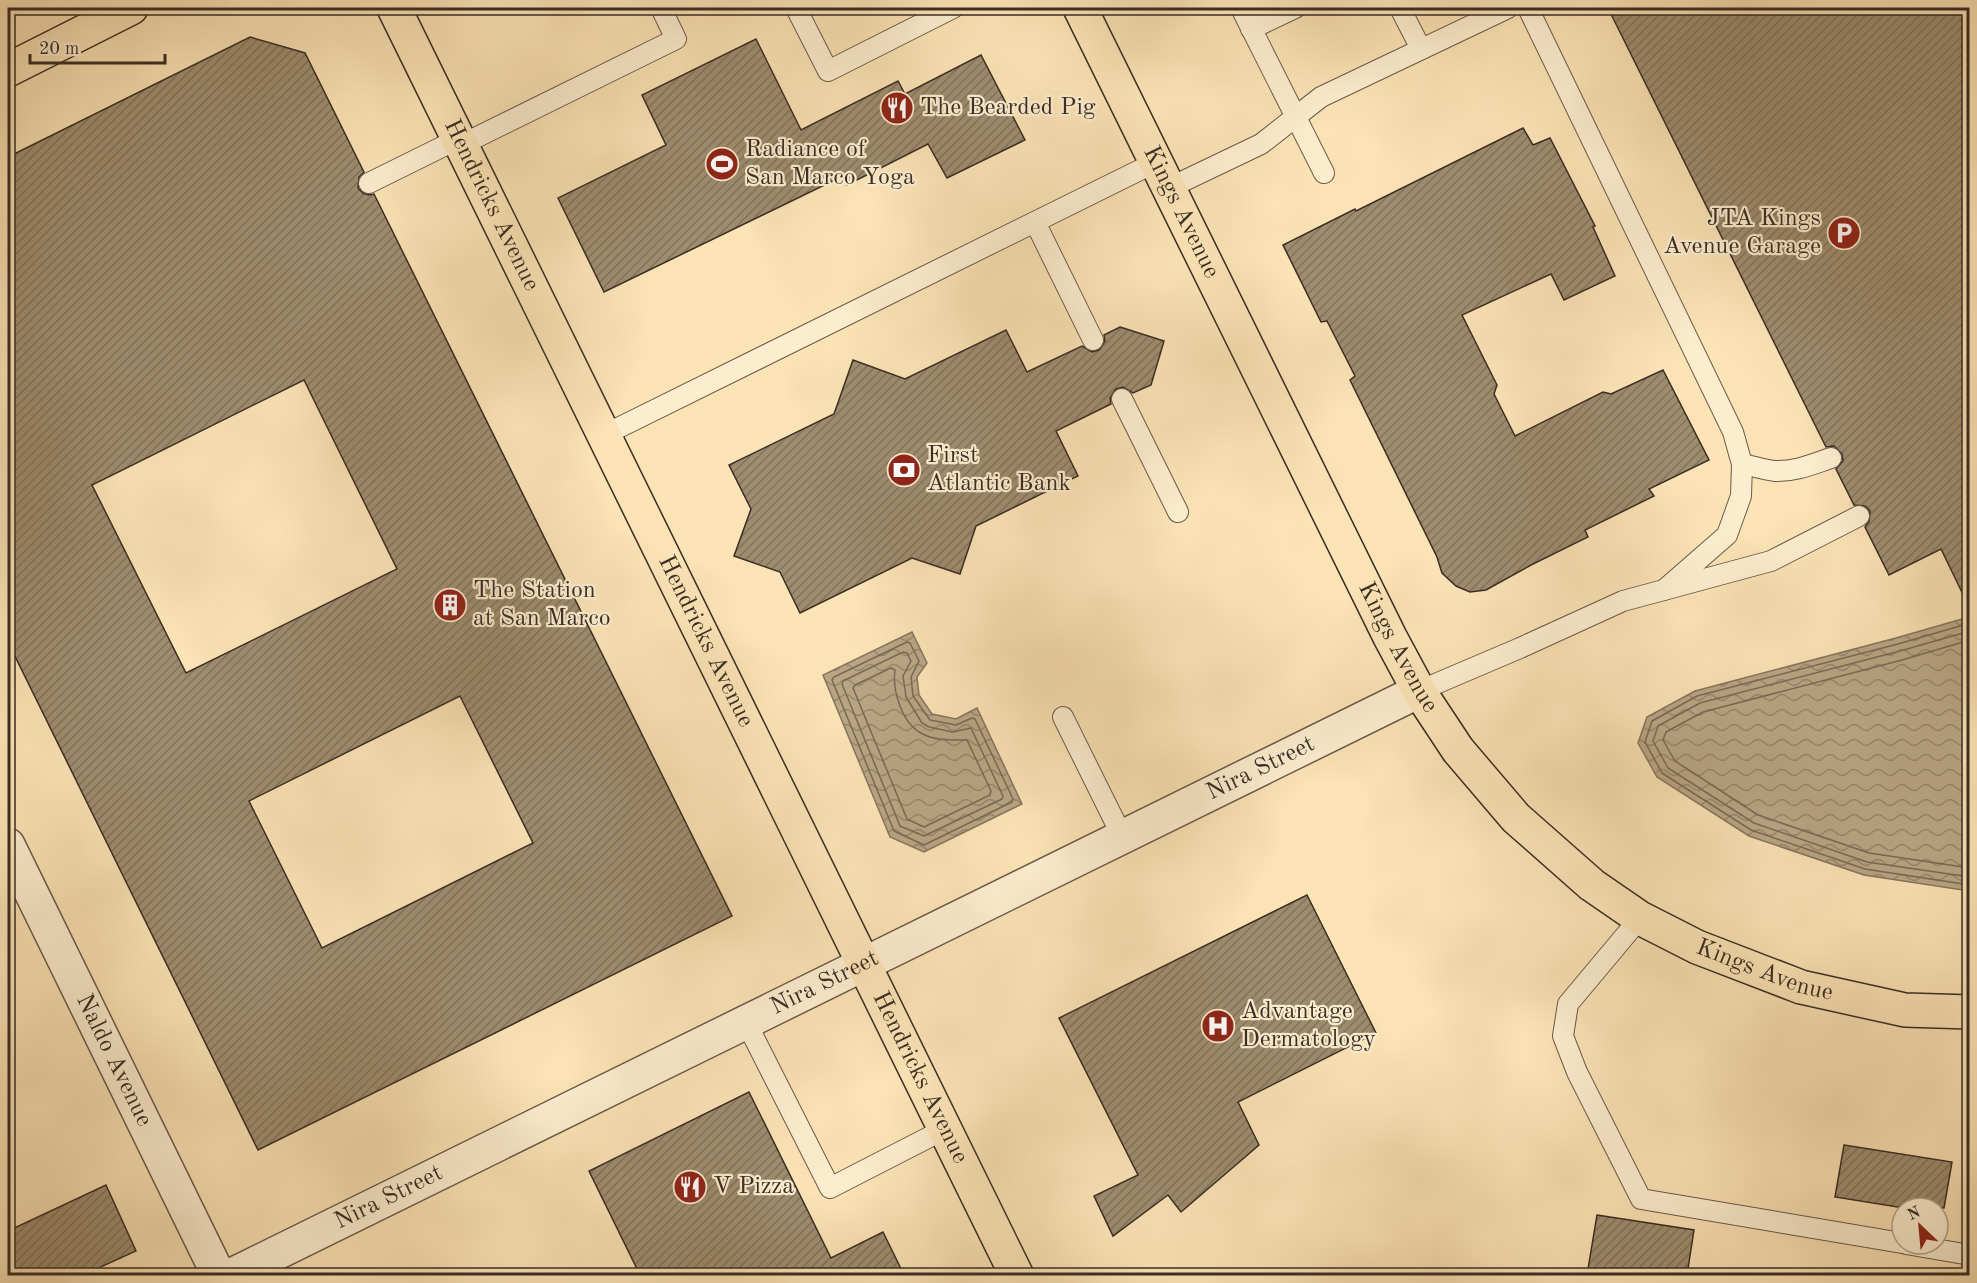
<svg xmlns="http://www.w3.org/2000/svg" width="1977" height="1283" font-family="'Old Standard TT',serif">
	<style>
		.water { fill: url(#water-waves); stroke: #86755e; stroke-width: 1.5 }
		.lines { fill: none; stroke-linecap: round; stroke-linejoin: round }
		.shore { stroke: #796954; stroke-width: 1.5 }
		.building { fill: url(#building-hatch); stroke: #392d24; stroke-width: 1.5; fill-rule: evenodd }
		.service-casing { stroke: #6a5a48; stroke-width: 22 }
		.minor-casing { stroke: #6a5a48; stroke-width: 36 }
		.tertiary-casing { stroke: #6a5a48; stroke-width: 36 }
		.primary-casing { stroke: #392d24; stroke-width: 36 }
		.service { stroke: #fcedcf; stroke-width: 20 }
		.minor { stroke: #fcedcf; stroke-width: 33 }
		.tertiary { stroke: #fcedcf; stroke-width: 33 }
		.primary { stroke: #fbe3b5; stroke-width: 33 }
		.labels { text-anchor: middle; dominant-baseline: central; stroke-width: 4.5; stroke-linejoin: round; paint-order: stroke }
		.poi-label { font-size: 24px; fill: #392d24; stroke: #fcedcf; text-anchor: start }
		.street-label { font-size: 24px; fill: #392d24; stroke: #fcedcf }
	</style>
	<defs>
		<pattern id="water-waves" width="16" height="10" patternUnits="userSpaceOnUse" patternTransform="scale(1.5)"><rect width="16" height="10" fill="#b9a584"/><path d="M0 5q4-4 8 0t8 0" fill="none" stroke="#97876c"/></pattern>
		<pattern id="building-hatch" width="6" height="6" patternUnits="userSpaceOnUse" patternTransform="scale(1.5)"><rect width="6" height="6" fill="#9e8c6f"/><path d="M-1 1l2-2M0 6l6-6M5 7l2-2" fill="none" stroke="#82735b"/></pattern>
	</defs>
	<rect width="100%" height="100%" fill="#fbe3b5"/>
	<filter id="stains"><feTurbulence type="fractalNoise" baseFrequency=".00333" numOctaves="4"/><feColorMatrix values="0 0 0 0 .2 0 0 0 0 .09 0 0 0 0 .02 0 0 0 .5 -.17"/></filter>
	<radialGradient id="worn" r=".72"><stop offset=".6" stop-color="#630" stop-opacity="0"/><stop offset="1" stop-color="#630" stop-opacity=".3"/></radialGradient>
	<g class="water">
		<polygon points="1969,617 1969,891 1864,875 1749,836 1657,777 1638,743 1647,717 1695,691 1896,638"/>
		<polygon points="912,632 927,663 917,677 919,695 932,714 956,719 977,708 1022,804 924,852 890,837 823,675"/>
	</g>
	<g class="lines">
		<g class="shore">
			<polyline points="1970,623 1898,644 1697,696 1652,721 1645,742 1662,773 1751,830 1865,869 1970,885"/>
			<polyline points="1970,631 1900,651 1700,703 1658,726 1653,741 1668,768 1754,823 1867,862 1970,877"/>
			<polyline points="1970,640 1902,660 1703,712 1666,732 1663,740 1675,761 1758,815 1869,853 1970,868"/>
			<polygon points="907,642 910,643 919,661 911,677 913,696 930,720 956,725 972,718 975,719 1013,799 1012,802 924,845 894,831 832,680 834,677"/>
			<polygon points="903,652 907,653 911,661 903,676 906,697 922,723 929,727 953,732 971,728 1003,796 1002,799 924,836 900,826 842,684 843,681"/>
			<path d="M891,668L895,670C892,690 902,723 921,733C934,741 953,740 967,740L991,791L990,795L924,827L907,819L853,688L855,685Z"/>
		</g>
	</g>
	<g class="building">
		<polygon points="1608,8 1970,8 1970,609 1941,549 1889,575 1865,527 1869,522 1870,511 1865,506 1854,505 1836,469 1843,461 1842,454 1834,446 1826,447"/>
		<path d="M250,37L305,53L364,172L359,177L358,188L363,193L369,195L374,194L732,916L258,1150L8,642V157ZM304,380L397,569L186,673L92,485ZM460,696L533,843L322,948L249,801Z"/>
		<polygon points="756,39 801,130 898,81 905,94 981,55 1025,140 947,178 928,144 847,185 843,176 604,292 558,198 666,145 642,95"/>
		<polygon points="1523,128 1533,145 1550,138 1595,226 1593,227 1615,276 1564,300 1551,274 1462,315 1497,385 1494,394 1515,436 1603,392 1611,394 1663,370 1709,460 1649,489 1654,496 1585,530 1588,537 1533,564 1486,590 1470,592 1456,586 1442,573 1437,557 1350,380 1355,376 1327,321 1321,322 1283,245 1355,209 1356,211"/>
		<polygon points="1120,327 1164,341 1151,385 1133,393 1123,387 1116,389 1110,398 1111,404 1056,431 1078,476 976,526 960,574 912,558 800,613 780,572 734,556 751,509 729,465 834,414 853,360 905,379 1006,330 1027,372 1082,346 1092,352 1099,350 1105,341 1104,335"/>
		<polygon points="1307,895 1376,1033 1238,1102 1259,1145 1181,1212 1168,1195 1113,1236 1094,1196 1138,1175 1059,1018"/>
		<polygon points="749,1092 831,1258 883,1232 904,1275 640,1275 589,1171"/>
		<polygon points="1844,1145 1952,1162 1944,1208 1904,1208 1835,1197"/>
		<polygon points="106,1185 136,1251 83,1275 8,1275 8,1231"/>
		<polygon points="1597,1215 1694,1230 1687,1275 1587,1275"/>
	</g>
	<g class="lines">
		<defs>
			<g id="service">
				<polyline points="796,8 828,71 953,8"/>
				<polyline points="1241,8 1324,173"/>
				<polyline points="1400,8 1421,49"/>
				<polyline points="1528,8 1733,432 1742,464 1741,496 1727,535 1664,590"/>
				<polyline points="1251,29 1295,8"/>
				<polyline points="461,145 676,39 661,8"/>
				<polyline points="369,183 458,139"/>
				<polyline points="1169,188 1261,144 1321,97 1508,8"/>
				<polyline points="1035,222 1093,340"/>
				<polyline points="1122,399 1178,512"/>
				<polyline points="604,435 1156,162"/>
				<path d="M1742,464C1753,466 1765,470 1775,471C1795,472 1813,464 1831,458"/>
				<polyline points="1419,691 1520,648 1623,601 1771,561 1859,516"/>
				<polyline points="1063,717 1122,836"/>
				<polyline points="1640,918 1568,1004 1563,1036 1577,1072 1641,1199 1902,1243"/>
				<polyline points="746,1022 830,1188 945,1129"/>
				<polyline points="1906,1244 1970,1255"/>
			</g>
			<g id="minor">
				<path id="s1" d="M8,845L219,1276"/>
			</g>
			<g id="tertiary">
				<path id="s2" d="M230,1276L1419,691"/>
			</g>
			<g id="primary">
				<path id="s3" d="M394,8L1017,1276"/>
				<path id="s4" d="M1080,8L1390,637L1419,691L1458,750L1516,818L1592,885L1640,918L1697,947L1801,987L1905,1010L1970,1012"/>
				<polyline points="8,70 131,8"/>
			</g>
		</defs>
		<use href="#service" class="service-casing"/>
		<use href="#minor" class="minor-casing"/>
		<use href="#tertiary" class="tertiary-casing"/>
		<use href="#primary" class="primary-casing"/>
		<use href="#service" class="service"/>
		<use href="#minor" class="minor"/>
		<use href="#tertiary" class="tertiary"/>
		<use href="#primary" class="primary"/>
	</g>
	<defs>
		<symbol id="restaurant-disc" viewBox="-11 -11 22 22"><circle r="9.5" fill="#8f2418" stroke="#fcedcf"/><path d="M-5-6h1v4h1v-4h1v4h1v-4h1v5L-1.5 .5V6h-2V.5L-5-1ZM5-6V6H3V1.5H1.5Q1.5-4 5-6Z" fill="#fff"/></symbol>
		<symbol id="stadium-disc" viewBox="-11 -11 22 22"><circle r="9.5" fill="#8f2418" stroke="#fcedcf"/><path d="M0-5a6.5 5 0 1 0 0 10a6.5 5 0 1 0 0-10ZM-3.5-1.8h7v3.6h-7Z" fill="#fff"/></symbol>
		<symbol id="parking-disc" viewBox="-11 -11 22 22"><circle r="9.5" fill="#8f2418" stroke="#fcedcf"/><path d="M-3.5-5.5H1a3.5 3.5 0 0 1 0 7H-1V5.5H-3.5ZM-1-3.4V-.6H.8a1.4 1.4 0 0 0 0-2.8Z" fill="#fff"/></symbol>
		<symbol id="bank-disc" viewBox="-11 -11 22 22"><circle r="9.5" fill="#8f2418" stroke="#fcedcf"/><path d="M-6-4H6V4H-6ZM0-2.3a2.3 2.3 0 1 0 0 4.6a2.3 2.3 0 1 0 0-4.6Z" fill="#fff"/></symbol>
		<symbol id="building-disc" viewBox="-11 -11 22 22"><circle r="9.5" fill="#8f2418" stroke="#fcedcf"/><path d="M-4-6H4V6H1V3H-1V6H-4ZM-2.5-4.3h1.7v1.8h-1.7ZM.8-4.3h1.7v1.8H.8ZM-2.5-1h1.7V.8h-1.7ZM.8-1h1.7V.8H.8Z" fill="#fff"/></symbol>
		<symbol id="hospital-disc" viewBox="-11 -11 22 22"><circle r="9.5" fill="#8f2418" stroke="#fcedcf"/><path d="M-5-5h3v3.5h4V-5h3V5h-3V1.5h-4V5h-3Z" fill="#fff"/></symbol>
	</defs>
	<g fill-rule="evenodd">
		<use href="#restaurant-disc" x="878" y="89" width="38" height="38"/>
		<use href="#stadium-disc" x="703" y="145" width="38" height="38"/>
		<use href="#parking-disc" x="1825" y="214" width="38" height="38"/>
		<use href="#bank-disc" x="885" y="451" width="38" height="38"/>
		<use href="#building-disc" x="431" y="586" width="38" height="38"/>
		<use href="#hospital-disc" x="1199" y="1007" width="38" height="38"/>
		<use href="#restaurant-disc" x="671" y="1168" width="38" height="38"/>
	</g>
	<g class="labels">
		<g class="poi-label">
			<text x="920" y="108">The Bearded Pig</text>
			<text x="745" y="150">Radiance of<tspan x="745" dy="28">San Marco Yoga</tspan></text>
			<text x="1821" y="219" text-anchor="end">JTA Kings<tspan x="1821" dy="28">Avenue Garage</tspan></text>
			<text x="927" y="456">First<tspan x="927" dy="28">Atlantic Bank</tspan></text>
			<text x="473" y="591">The Station<tspan x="473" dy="28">at San Marco</tspan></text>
			<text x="1241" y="1012">Advantage<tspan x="1241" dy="28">Dermatology</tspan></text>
			<text x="713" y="1187">V Pizza</text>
		</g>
		<g class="street-label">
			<text stroke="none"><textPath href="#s3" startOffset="220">Hendricks Avenue</textPath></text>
			<text stroke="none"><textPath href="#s4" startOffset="228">Kings Avenue</textPath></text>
			<text stroke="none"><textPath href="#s3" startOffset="706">Hendricks Avenue</textPath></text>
			<text stroke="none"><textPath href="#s4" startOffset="714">Kings Avenue</textPath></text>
			<text stroke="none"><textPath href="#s2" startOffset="1149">Nira Street</textPath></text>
			<text stroke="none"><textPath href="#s4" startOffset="1218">Kings Avenue</textPath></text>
			<text stroke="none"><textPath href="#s2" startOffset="663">Nira Street</textPath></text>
			<text stroke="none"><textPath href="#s1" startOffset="240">Naldo Avenue</textPath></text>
			<text stroke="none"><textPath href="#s3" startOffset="1192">Hendricks Avenue</textPath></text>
			<text stroke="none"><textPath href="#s2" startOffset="177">Nira Street</textPath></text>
		</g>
	</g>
	<rect width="1977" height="1283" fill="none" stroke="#fbe3b5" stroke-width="30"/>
	<rect x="9" y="9" width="1959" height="1265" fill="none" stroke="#392d24" stroke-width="3"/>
	<rect x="15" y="15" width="1947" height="1253" fill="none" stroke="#392d24" stroke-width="1.5"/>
	<g transform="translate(1920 1226) rotate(334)"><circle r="28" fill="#fcedcf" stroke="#aea08b" stroke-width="1.5"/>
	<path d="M0-4.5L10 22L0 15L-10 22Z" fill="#8f2418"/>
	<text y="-9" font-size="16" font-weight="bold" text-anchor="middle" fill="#392d24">N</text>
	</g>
	<path d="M30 54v9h135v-9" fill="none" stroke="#392d24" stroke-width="3"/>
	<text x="39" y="54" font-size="18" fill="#392d24" stroke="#fcedcf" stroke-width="4.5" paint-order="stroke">20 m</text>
	<rect width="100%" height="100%" filter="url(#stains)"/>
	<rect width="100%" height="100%" fill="url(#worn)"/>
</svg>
